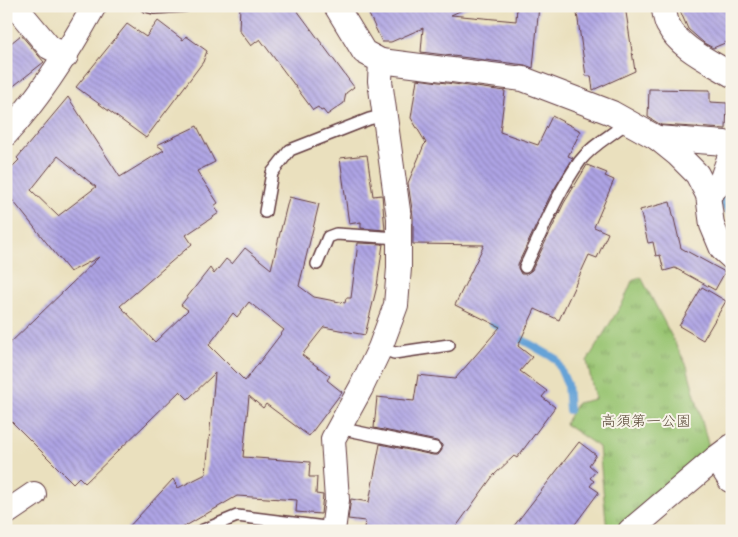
<svg xmlns="http://www.w3.org/2000/svg" width="738" height="537" font-family="Mali,'Klee One',sans-serif">
	<style>
		.grass { fill: url(#grass-tufts); stroke: #71724e }
		.lines { fill: none; stroke-linecap: round; stroke-linejoin: round }
		.stream { stroke: #66a3d7; stroke-width: 8 }
		.building { fill: url(#building-back-hatch); fill-rule: evenodd }
		.lane-casing { stroke: #623c41; stroke-width: 14 }
		.street-casing { stroke: #623c41; stroke-width: 26 }
		.lane { stroke: #fff; stroke-width: 11 }
		.street { stroke: #fff; stroke-width: 24 }
		.labels { text-anchor: middle; dominant-baseline: central; stroke-width: 4; stroke-linejoin: round; paint-order: stroke }
		.park-label { font-size: 15px; fill: #615140; stroke: #f7f3e8 }
	</style>
	<defs>
		<pattern id="grass-tufts" width="24" height="20" patternUnits="userSpaceOnUse" patternTransform="scale(1.25)"><rect width="24" height="20" fill="#98c471"/><path d="M3 7l-1-3M5 7V3M7 7l1-3M15 17l-1-3M17 17v-4M19 17l1-3" fill="none" stroke="#7e9f5d"/></pattern>
		<pattern id="building-back-hatch" width="6" height="6" patternUnits="userSpaceOnUse" patternTransform="scale(1.25)"><rect width="6" height="6" fill="#aea4e5"/><path d="M-1 5l2 2M0 0l6 6M5-1l2 2" fill="none" stroke="#9085ba"/></pattern>
	</defs>
	<rect width="100%" height="100%" fill="#f7f3e8"/>
	<filter id="ink" filterUnits="userSpaceOnUse"><feTurbulence type="fractalNoise" baseFrequency=".02" numOctaves="2"/><feDisplacementMap in="SourceGraphic" scale="10" xChannelSelector="R" yChannelSelector="G"/><feConvolveMatrix kernelMatrix="1 2 1 2 8 2 1 2 1" color-interpolation-filters="sRGB"/></filter>
	<filter id="wash" filterUnits="userSpaceOnUse"><feTurbulence type="fractalNoise" baseFrequency=".0096" numOctaves="4" result="noise"/><feDisplacementMap in="SourceGraphic" scale="20" xChannelSelector="R" yChannelSelector="G"/><feGaussianBlur stdDeviation="1.12" result="paint"/><feColorMatrix in="noise" values="0 0 0 0 0 0 0 0 0 0 0 0 0 0 0 0 0 1.4 0 .05"/><feComposite in="paint" operator="in"/></filter>
	<g filter="url(#wash)">
		<rect width="100%" height="100%" fill="#eae0be"/>
		<polygon class="grass" points="641,277 687,366 710,451 617,531 607,531 599,447 565,424 577,403 595,399 587,361 623,302 632,281"/>
		<g class="lines">
			<g class="stream">
				<polyline points="721,190 721,203 732,214"/>
				<polyline points="493,323 556,359 567,384 569,410"/>
			</g>
		</g>
		<g id="blocks">
			<g class="building">
				<polygon points="240,6 294,6 354,87 346,93 344,103 327,115 323,110 321,111 318,107 313,110 260,39 251,46 239,30"/>
				<polygon points="365,6 471,6 451,15 516,21 517,6 539,6 533,68 525,65 421,52 423,28 391,42 382,42"/>
				<polygon points="576,6 625,6 635,71 593,90 591,76 586,76"/>
				<polygon points="678,6 732,6 732,40 713,48 704,43 688,29"/>
				<polygon points="158,21 183,40 186,36 207,51 203,62 146,138 76,87 127,24 146,37"/>
				<polygon points="21,35 44,62 6,92 6,47"/>
				<polygon points="417,79 505,91 500,132 538,145 552,116 581,131 568,156 573,158 550,196 518,264 518,268 521,274 526,274 532,270 564,203 587,165 607,173 605,176 614,180 594,227 608,233 597,258 589,255 559,320 535,309 518,346 532,357 520,371 547,391 542,397 555,407 517,458 514,456 493,476 453,531 382,531 364,528 365,521 348,519 351,499 369,502 380,444 433,455 438,455 442,450 442,445 437,441 374,428 377,397 414,401 418,375 455,379 500,327 455,305 484,245 413,244 413,216 408,183 424,145 426,143 411,118"/>
				<polygon points="649,89 710,90 710,102 727,103 726,129 661,125 648,117"/>
				<path d="M68,97L120,177L164,150L157,145L197,126L215,162L197,171L218,203L214,206L219,213L186,235L192,244L120,306L155,342L188,310L181,305L210,268L214,274L226,259L232,264L245,248L271,269L289,197L319,204L299,286L314,297L345,303L346,298H351L358,243L383,244L377,286L365,335L324,327L302,355L330,376L327,380L342,392L309,436L266,404L263,408L249,396L243,457L310,462L309,477H317L316,494L323,495L321,514L296,512L297,500L237,496L177,531H125L173,479L178,488L206,474L215,373L188,399L180,391L85,483L79,477L73,483L6,416V347L99,257L70,272L6,192V167L9,170L19,160L17,158ZM58,156L96,187L58,216L31,190ZM249,302L284,330L245,381L209,345L233,313L237,317Z"/>
				<polygon points="367,155 373,196 382,195 385,230 361,228 361,222 349,224 340,158"/>
				<polygon points="670,202 681,248 725,272 715,290 675,268 664,271 660,255 656,256 653,242 648,243 640,210"/>
				<polygon points="702,287 726,301 703,340 679,326"/>
				<polygon points="579,442 596,455 589,465 596,471 590,478 594,481 590,486 599,492 570,531 510,531"/>
			</g>
		</g>
	</g>
	<g filter="url(#ink)">
		<use href="#blocks" fill-opacity="0" stroke="#623c41" stroke-width="1"/>
		<g class="lines">
			<defs>
				<g id="lane">
					<polyline points="146,6 154,8 185,6"/>
					<polyline points="265,212 272,173 290,150 369,119 385,115"/>
					<polyline points="317,264 328,237 336,234 399,238"/>
					<path d="M525,267C542,232 557,193 580,161C593,144 611,136 627,122"/>
					<polyline points="380,348 394,353 449,345"/>
					<polyline points="340,426 348,430 435,448"/>
					<polyline points="201,531 237,516 333,528"/>
				</g>
				<g id="street">
					<polyline points="15,6 49,47 66,56"/>
					<path d="M663,6C665,12 665,20 668,25C680,49 710,61 732,75"/>
					<polyline points="381,61 523,79 612,113 657,138 678,155 697,174 708,195 712,225 722,249 732,258"/>
					<path d="M6,134C41,96 69,51 94,6"/>
					<polyline points="657,138 725,143 732,148"/>
					<polyline points="708,195 720,184 732,150"/>
					<polyline points="716,458 730,480"/>
					<polyline points="6,513 34,494"/>
					<polyline points="333,531 337,500 333,439 361,388 380,348 396,305 399,268 399,218 380,81 381,61 364,52 336,6"/>
					<polyline points="630,531 716,458 732,446"/>
				</g>
			</defs>
			<use href="#lane" class="lane-casing"/>
			<use href="#street" class="street-casing"/>
			<use href="#lane" class="lane"/>
			<use href="#street" class="street"/>
		</g>
	</g>
	<g class="labels">
		<g class="park-label">
			<text x="646" y="420">高須第一公園</text>
		</g>
	</g>
	<rect width="738" height="537" fill="none" stroke="#f7f3e8" stroke-width="25"/>
</svg>
